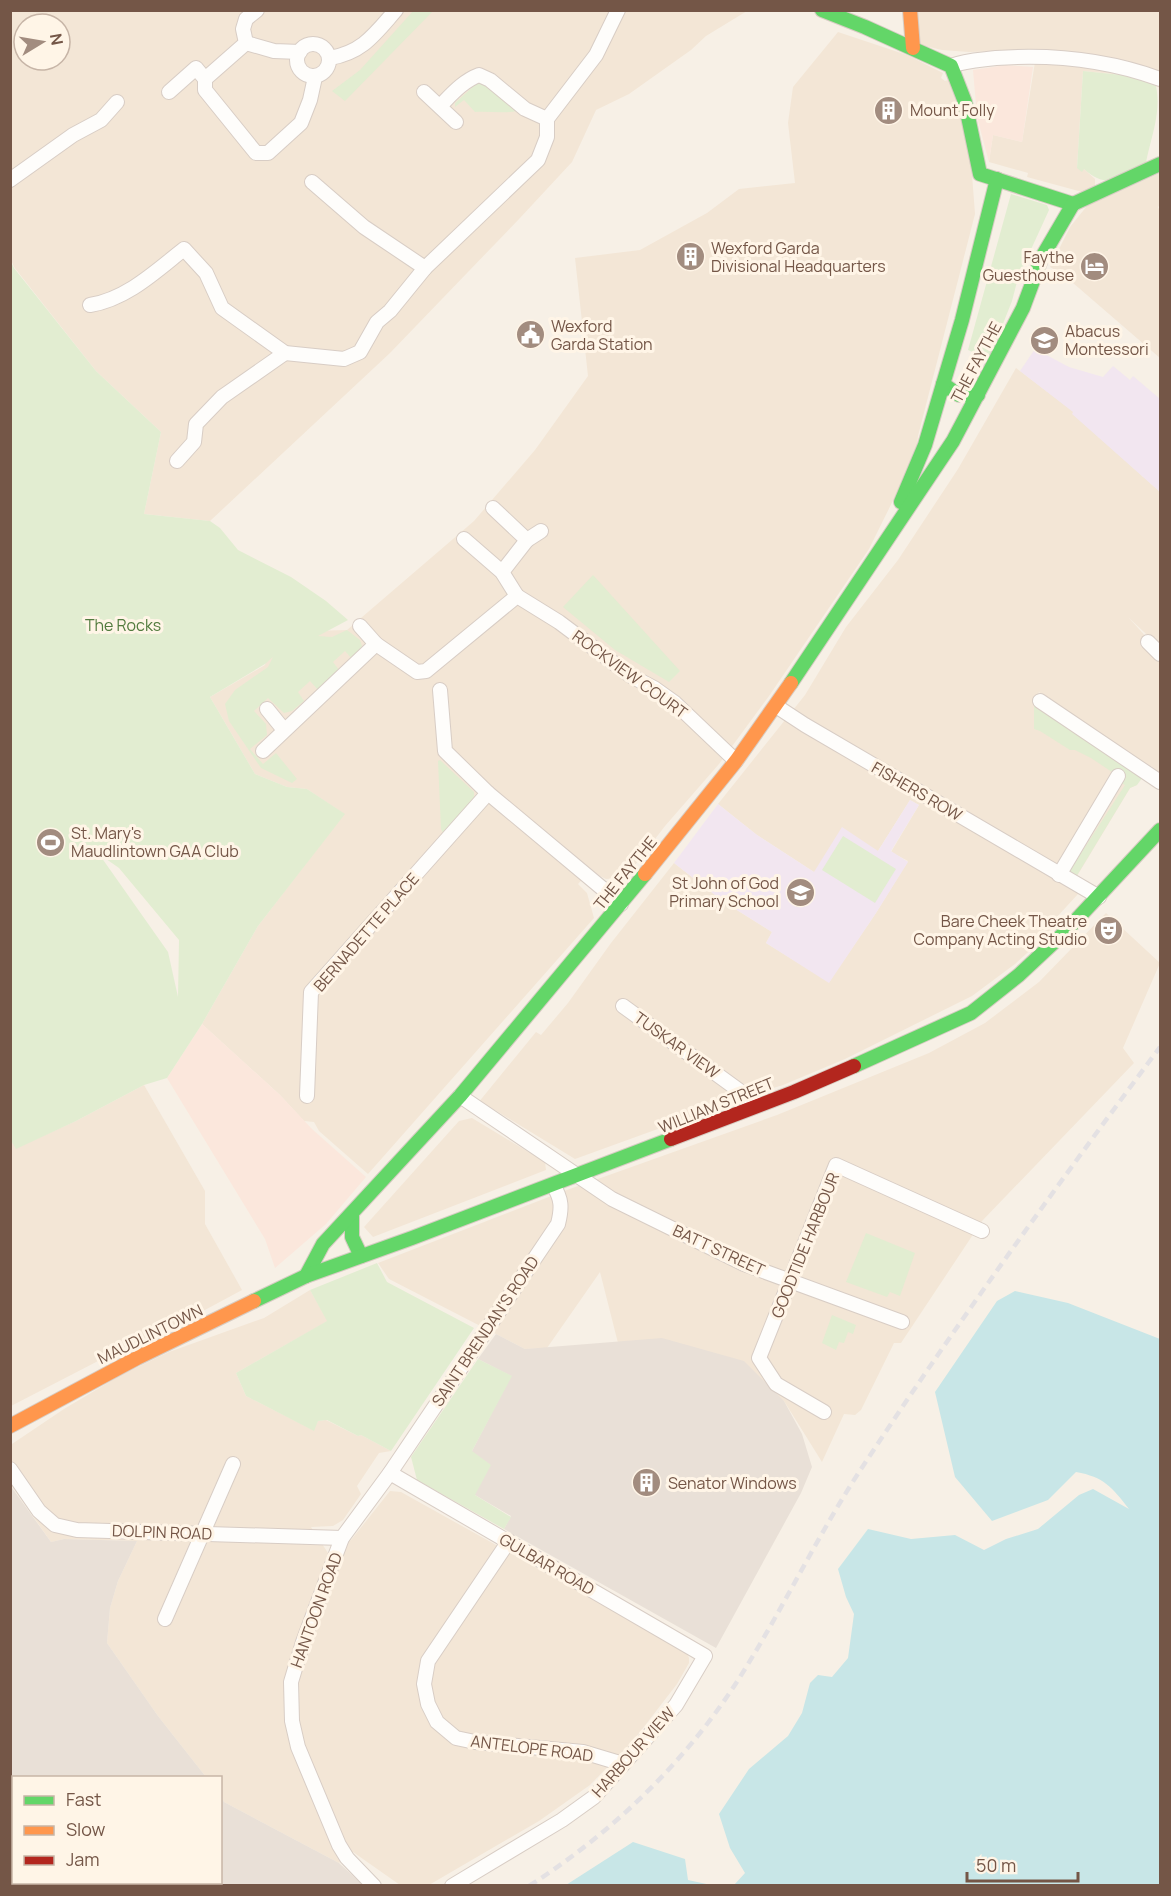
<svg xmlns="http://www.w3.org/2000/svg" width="1171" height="1896" font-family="Manrope,sans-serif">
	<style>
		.residential { fill: #f3e6d6; fill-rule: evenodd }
		.commercial { fill: #fbe7dc }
		.industrial { fill: #e9e0d7 }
		.education { fill: #f2e6f0 }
		.green { fill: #e2edd1; fill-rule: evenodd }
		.water { fill: #c8e6e7 }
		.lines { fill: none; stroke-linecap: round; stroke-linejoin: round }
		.street-casing { stroke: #d8cdc5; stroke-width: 16 }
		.fast-casing { stroke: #d7ccc3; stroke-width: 16 }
		.slow-casing { stroke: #d7ccc3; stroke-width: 16 }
		.jam-casing { stroke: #d7ccc3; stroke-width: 16 }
		.street { stroke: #fefdfb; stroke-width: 14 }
		.fast { stroke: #63d668; stroke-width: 14 }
		.slow { stroke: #ff974d; stroke-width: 14 }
		.jam { stroke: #b3261e; stroke-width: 14 }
		.rail { stroke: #e4e1e3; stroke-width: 4.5; stroke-dasharray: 9 6; stroke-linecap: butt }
		.labels { text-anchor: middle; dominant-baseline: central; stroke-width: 6; stroke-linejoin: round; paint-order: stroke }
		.poi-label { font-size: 16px; fill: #745647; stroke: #fff5e7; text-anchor: start }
		.street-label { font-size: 16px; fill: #745647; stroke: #fff5e7 }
		.park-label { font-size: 16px; fill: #527b3e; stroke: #fff5e7 }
	</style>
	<rect width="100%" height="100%" fill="#f7f0e6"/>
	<g class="residential">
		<path d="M10,11H747L706,36L691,50L629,94L596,110L572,162L520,218L390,353L210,521L144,514L161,432L96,371L14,267L11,260ZM24,24H60V60H24Z"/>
		<polygon points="916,11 1160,11 1160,88 1132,76 1083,71 1077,167 1084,169 1095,179 1095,191 1086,193 1027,177 1028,173 989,162 993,135 1022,142 1037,50 969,52 942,50 921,45"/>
		<polygon points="838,32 907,55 943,73 941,78 945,81 948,80 969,136 975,214 918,436 916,454 869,549 769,696 719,764 665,826 629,873 617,878 606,879 590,871 578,884 587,893 594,918 368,1174 319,1131 314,1122 304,1121 280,1095 202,1024 258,926 344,814 307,789 287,787 255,774 210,697 265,665 275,632 347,630 474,521 535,450 588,376 575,258 640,250 707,213 739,189 795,183 788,123 793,87"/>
		<polygon points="1160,173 1160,205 1158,207 1160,211 1160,358 1065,276 1050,267 1070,227 1087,206"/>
		<polygon points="1016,368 1074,412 1073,414 1160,492 1160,647 1128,617 1160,652 1160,773 1151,766 1148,770 1039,692 1034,701 1137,785 1130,788 1077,876 1089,882 1056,918 1057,926 1015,964 972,996 845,1059 783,1085 757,1093 575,1159 495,1110 492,1113 478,1103 536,1032 541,1035 568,1003 611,943 674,863 724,902 772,932 766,943 829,982 876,913 908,861 891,852 919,805 910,800 878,851 814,872 757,835 718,804 805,695 846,627 898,560 958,469"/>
		<polygon points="1106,913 1160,963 1123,1048 1134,1063 982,1221 901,1343 894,1343 861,1410 855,1415 844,1414 822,1462 784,1401 618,1343 600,1272 547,1348 525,1349 389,1279 378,1263 567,1190 777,1115 929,1053 985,1023 1039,982"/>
		<polygon points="144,1085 205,1191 205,1224 242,1290 164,1332 131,1344 11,1406 10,1139 16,1148 76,1121"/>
		<polygon points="472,1118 545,1162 546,1170 373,1237 364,1227 459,1121"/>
		<polygon points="310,1290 328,1321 236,1373 246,1396 313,1430 318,1421 326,1420 358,1436 361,1435 391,1451 379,1453 357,1486 361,1494 343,1520 333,1526 311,1527 328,1553 351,1540 390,1491 401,1492 686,1651 689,1658 689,1663 677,1684 633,1741 590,1785 539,1821 429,1885 400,1885 353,1852 339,1863 224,1802 221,1797 220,1778 206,1777 158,1716 107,1643 110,1608 118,1581 137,1541 64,1539 51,1542 11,1485 10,1447 12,1444 64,1409 121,1375 169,1352 264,1318"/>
	</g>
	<g class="commercial">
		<polygon points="1006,65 1033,67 1022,142 993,135 989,162 977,117 973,70"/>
		<polygon points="202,1024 280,1095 312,1129 366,1177 326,1224 275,1268 265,1239 167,1078"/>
	</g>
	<g class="industrial">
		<polygon points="496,1334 525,1349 662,1338 744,1361 784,1401 802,1434 812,1467 801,1493 716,1648 504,1529 511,1516 475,1495 472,1451 511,1376 478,1359"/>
		<polygon points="10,1485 51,1542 64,1539 137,1541 118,1581 110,1608 107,1643 158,1716 206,1777 14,1778 14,1882 220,1882 221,1797 224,1802 339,1863 363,1885 11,1885"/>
	</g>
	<g class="education">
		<polygon points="1035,349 1069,367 1103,377 1113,366 1130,380 1133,376 1160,399 1160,492 1072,414 1073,412 1020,371"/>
		<polygon points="910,800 919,805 891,851 908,862 876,913 829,983 766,943 772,932 724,902 674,863 718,804 757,835 814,872 842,827 878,851"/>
	</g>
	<g class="green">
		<polygon points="414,10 433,11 345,101 332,91 360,70"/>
		<path d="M1083,71L1132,76L1156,86C1162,115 1149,141 1145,169C1120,178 1107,190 1084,169L1082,172L1077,168Z"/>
		<path d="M477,83L485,84L517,111C502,114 489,111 475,112L464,100L455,107V103Z"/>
		<polygon points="1011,194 1047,205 1049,210 1018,278 1012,301 989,359 968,350"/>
		<path d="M10,260L14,268L96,371L161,432L144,514L210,521L220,528L238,550L291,577L326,601L348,620L318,636L332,637L347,630L360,640L362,646L352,659L345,651L333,662L339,670L318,690L310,681L298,692L304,701L292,711L284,713L268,698L254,711L266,724L267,735L250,749L263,764L276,753L297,779L292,783L261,768L229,721L225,704L235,690L268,667L273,657L265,664L210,697L255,774L287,787L307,789L345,814L258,926L202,1024L167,1078L144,1085L76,1121L16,1149L10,1139ZM99,854L119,868L179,940L178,997L168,952Z"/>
		<polygon points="593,575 680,671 669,682 615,650 563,607"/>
		<polygon points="1034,701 1145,774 1137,785 1130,788 1076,877 1069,872 1125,785 1118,781 1115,774 1091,758 1075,750 1070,750 1040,731 1034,729"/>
		<polygon points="440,760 474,792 474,797 444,835 441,829 438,761"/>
		<polygon points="843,836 896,869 875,903 822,870"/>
		<polygon points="866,1233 915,1253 900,1296 890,1292 887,1297 846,1282"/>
		<polygon points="377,1263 387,1282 474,1328 391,1451 361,1435 358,1436 327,1420 318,1421 314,1431 246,1396 236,1373 327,1321 310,1290"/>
		<polygon points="832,1315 856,1325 853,1334 848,1332 844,1343 839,1342 836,1350 822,1343"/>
		<polygon points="478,1359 512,1376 472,1451 491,1465 475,1495 511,1517 504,1529 417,1480 411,1457"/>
	</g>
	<g class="water">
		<path d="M1015,1291L1068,1303L1160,1339V1885H734L745,1873L730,1848L719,1814L749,1769L788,1736L802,1713L810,1683L818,1675L832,1677L848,1658L854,1614L846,1597L838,1569L868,1529L911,1539L955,1535L984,1550L1006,1539L1038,1529L1079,1495L1093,1489L1129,1509C1112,1487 1104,1477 1076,1472L1048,1500L992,1521L955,1477L935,1392L997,1301Z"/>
		<polygon points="633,1842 685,1859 688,1880 711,1885 566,1885"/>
	</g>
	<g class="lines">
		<defs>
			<g id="street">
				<polyline points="257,10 246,19 243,29 246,43 205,79 205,90 256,153 268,153 301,123 310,100 315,77"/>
				<polyline points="246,43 274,51 300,52"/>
				<circle cx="313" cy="60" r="16"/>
				<path d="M330,58C363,52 374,35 396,10"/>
				<path d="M951,66C966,60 980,60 996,58C1052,54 1108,60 1160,79"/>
				<polyline points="169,92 196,68 205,79"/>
				<polyline points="424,92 456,122"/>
				<path d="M440,106C452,94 463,81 479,75L490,80L525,109L547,119"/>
				<polyline points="10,180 73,135 101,120 117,102"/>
				<polyline points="312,182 364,227 425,268"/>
				<path d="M90,305C127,299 156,271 184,249L206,273L222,308L285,353L344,359L360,352L377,322L390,311L425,268L538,160L547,137V119L596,55L618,10"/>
				<polyline points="177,461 194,442 196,424 222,397 285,353"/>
				<polyline points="493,508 527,540 502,572"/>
				<polyline points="464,539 502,572 517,596"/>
				<polyline points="527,540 541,531"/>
				<polyline points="360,626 376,644"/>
				<polyline points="1148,642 1160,654"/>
				<polyline points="440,690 445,751 488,793"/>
				<polyline points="1040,701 1160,782"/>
				<polyline points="776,706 805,725 1099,897"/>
				<polyline points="267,709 284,730"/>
				<polyline points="263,751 376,644 417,672 426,671 517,596 559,622 631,676 654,688 675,703 736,761"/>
				<polyline points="1059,875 1118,776"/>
				<polyline points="623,1006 759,1105"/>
				<polyline points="307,1096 311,992 488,793 621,904"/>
				<polyline points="460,1096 612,1199 744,1264 902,1322"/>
				<polyline points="824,1412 776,1384 759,1358 836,1165 982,1231"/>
				<polyline points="10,1469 39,1511 55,1525 77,1530 342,1538"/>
				<polyline points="390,1473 705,1656 676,1705 594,1797 562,1820 452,1886"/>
				<polyline points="509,1541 428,1661 424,1684 428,1704 437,1722 456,1738 475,1742 583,1752 623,1764"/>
				<polyline points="165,1619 233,1464"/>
				<path d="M374,1886L347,1858L339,1845L298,1747L292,1721L291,1682L303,1642L342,1538L390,1473L558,1224C562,1208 562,1199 553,1185"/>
			</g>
			<g id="fast">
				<polyline points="822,10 865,27 951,66 965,102 980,174 1073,204"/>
				<polyline points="1073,204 1160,164"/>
				<polyline points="943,384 959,395 978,395"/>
				<polyline points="901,502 925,445 962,320 997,179"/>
				<polyline points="791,683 953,441 1023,308 1042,257 1073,204"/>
				<polyline points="854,1066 971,1013 1019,975 1064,933 1160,830"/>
				<polyline points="352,1214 352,1237 361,1256"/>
				<polyline points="306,1276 323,1244 460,1096 645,874"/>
				<polyline points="254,1301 306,1276 412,1238 671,1139"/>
			</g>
			<g id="slow">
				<polyline points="910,10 913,48"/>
				<polyline points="645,874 736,761 791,683"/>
				<polyline points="10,1426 137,1358 254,1301"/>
			</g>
			<polyline id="jam" points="671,1139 794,1092 854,1066"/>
		</defs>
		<use href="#street" class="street-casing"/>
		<use href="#fast" class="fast-casing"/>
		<use href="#slow" class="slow-casing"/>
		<use href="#jam" class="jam-casing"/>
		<use href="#street" class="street"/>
		<use href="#fast" class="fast"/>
		<use href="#slow" class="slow"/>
		<use href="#jam" class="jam"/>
		<path class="rail" d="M529,1886C615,1831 691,1757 745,1669C787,1601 821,1529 865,1463C959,1320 1059,1183 1160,1047"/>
	</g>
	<defs>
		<symbol id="building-disc" viewBox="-11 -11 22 22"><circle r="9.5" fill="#a28c7f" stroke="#fff5e7"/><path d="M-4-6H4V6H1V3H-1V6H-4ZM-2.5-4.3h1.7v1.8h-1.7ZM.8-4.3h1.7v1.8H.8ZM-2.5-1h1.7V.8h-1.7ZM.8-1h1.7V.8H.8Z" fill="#fff"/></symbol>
		<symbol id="hotel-disc" viewBox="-11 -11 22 22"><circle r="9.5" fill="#a28c7f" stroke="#fff5e7"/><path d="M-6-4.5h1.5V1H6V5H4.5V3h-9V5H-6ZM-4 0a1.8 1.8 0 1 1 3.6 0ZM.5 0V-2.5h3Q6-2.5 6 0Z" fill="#fff"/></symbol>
		<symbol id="civic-disc" viewBox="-11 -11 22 22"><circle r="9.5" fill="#a28c7f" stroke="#fff5e7"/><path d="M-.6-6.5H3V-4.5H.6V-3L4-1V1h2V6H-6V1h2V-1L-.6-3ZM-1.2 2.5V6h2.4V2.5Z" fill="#fff"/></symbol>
		<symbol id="school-disc" viewBox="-11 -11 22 22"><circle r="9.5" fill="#a28c7f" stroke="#fff5e7"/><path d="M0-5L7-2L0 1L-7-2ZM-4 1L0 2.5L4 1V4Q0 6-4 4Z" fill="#fff"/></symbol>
		<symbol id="stadium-disc" viewBox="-11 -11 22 22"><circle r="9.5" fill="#a28c7f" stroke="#fff5e7"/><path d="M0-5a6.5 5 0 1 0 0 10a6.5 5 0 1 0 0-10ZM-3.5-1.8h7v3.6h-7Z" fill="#fff"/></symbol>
		<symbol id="theatre-disc" viewBox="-11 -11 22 22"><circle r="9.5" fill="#a28c7f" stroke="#fff5e7"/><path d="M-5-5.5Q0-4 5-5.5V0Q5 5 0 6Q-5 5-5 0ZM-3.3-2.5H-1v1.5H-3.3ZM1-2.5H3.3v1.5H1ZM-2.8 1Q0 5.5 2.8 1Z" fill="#fff"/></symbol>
	</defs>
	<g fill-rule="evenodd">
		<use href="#building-disc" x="872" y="94" width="33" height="33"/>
		<use href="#building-disc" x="674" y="240" width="33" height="33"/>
		<use href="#hotel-disc" x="1078" y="250" width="33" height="33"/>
		<use href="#civic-disc" x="514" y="318" width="33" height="33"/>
		<use href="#school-disc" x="1028" y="324" width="33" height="33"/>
		<use href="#stadium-disc" x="34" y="826" width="33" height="33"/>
		<use href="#school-disc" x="784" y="876" width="33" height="33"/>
		<use href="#theatre-disc" x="1092" y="914" width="33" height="33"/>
		<use href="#building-disc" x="630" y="1466" width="33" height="33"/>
	</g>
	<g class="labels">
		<g class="poi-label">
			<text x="910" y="110">Mount Folly</text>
			<text x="711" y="248">Wexford Garda<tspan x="711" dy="18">Divisional Headquarters</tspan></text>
			<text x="1074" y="257" text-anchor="end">Faythe<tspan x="1074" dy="18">Guesthouse</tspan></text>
			<text x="551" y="326">Wexford<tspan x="551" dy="18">Garda Station</tspan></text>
			<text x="1065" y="331">Abacus<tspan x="1065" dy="18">Montessori</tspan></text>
			<text x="71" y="833">St. Mary's<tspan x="71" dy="18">Maudlintown GAA Club</tspan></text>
			<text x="779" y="883" text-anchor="end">St John of God<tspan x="779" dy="18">Primary School</tspan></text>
			<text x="1087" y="921" text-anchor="end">Bare Cheek Theatre<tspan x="1087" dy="18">Company Acting Studio</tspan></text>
			<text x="668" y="1483">Senator Windows</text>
		</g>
		<g class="street-label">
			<text transform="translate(976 362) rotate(-62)">THE FAYTHE</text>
			<text transform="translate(630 674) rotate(36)">ROCKVIEW COURT</text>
			<text transform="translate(917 791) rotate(30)">FISHERS ROW</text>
			<text transform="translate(625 873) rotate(-51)">THE FAYTHE</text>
			<text transform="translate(366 932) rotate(-49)">BERNADETTE PLACE</text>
			<text transform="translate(677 1045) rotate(36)">TUSKAR VIEW</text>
			<text transform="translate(716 1105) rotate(-22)">WILLIAM STREET</text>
			<text transform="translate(805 1245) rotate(-68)">GOODTIDE HARBOUR</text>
			<text transform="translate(719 1250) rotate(25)">BATT STREET</text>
			<text transform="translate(485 1331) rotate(-56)">SAINT BRENDAN'S ROAD</text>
			<text transform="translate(150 1334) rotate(-26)">MAUDLINTOWN</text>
			<text transform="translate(162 1532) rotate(2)">DOLPIN ROAD</text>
			<text transform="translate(547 1564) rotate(30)">GULBAR ROAD</text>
			<text transform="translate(316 1610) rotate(-70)">HANTOON ROAD</text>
			<text transform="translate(532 1748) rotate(7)">ANTELOPE ROAD</text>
			<text transform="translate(633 1752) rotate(-48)">HARBOUR VIEW</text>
		</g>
		<g class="park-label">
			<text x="123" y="625">The Rocks</text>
		</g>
	</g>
	<rect width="1171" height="1896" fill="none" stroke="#745647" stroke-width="24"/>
	<rect x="12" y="1776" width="210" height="108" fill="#fff5e7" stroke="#c7b5a7" stroke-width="1.5"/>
	<rect x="24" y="1796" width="30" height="9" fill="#63d668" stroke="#c7b5a7" stroke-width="1.5"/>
	<text x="66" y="1806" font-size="18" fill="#745647">Fast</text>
	<rect x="24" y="1826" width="30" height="9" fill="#ff974d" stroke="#c7b5a7" stroke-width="1.5"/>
	<text x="66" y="1836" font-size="18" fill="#745647">Slow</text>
	<rect x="24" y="1856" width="30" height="9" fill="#b3261e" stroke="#c7b5a7" stroke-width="1.5"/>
	<text x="66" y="1866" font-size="18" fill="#745647">Jam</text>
	<g transform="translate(42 42) rotate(79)"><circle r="28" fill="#fff5e7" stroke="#c7b5a7" stroke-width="1.5"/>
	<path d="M0-4.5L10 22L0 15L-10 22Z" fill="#a28c7f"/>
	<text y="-9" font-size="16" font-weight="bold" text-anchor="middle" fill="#745647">N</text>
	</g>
	<path d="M967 1872v9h111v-9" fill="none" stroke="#745647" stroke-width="3"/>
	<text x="976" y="1872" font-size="18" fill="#745647" stroke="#fff5e7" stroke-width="4.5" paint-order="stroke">50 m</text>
</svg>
